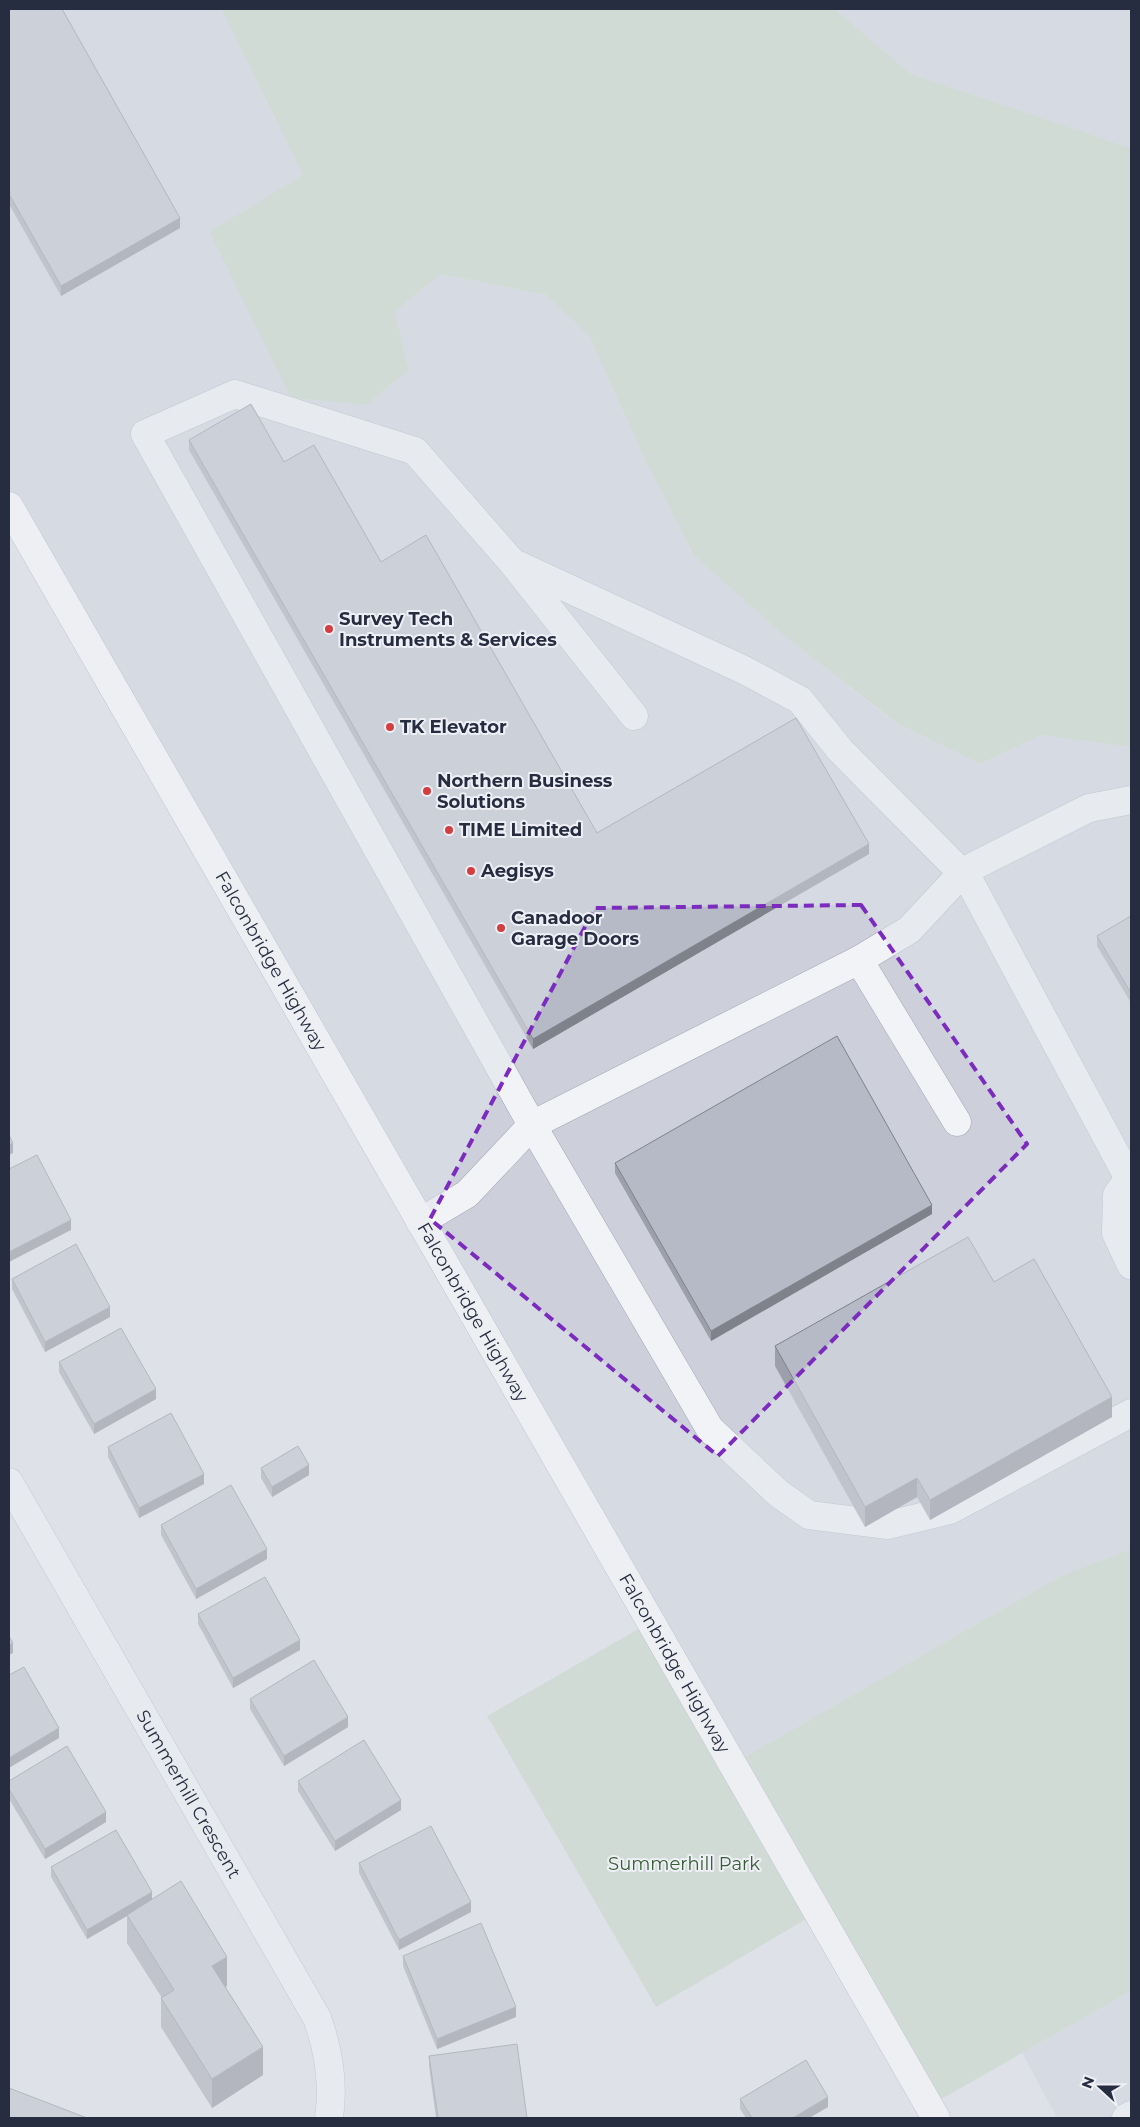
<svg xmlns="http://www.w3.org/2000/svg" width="1140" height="2127" font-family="Montserrat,sans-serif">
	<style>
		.built { fill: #cdd0db }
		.green { fill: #c2d3bf }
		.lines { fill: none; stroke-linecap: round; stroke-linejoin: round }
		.minor-casing { stroke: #a4a7b3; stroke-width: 29 }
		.major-casing { stroke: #9da4b5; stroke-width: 29 }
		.minor { stroke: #f2f3f7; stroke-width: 28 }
		.major { stroke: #fff; stroke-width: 28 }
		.wall { fill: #9da0aa }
		.shaded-wall { fill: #7f828b }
		.building { fill: #b6bac6; stroke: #7f828b }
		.marked { fill: none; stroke: #7b2cbf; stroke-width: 4; stroke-dasharray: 10 6; stroke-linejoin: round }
		.poi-dot { fill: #d33e41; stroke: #eef0f6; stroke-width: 2 }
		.labels { text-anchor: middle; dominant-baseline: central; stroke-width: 4; stroke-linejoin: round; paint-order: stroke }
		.poi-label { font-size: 18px; font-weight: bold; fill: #272d40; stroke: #eef0f6; text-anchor: start }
		.street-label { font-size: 18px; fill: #272d40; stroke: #eef0f6 }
		.park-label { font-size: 18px; fill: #365d34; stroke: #eef0f6 }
	</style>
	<rect width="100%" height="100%" fill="#dfe1e9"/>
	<g class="built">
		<polygon points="9,9 221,9 303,175 291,398 367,405 409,370 395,312 441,274 546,295 589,336 646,462 694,556 789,640 897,724 980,764 1042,735 1131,747 1131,1549 1060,1576 736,1762 9,498"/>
		<polygon points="835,9 1131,9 1131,148 911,74"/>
		<polygon points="1131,1991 1131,2118 1057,2118 1022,2053"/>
	</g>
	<g class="green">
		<polygon points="221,9 835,9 911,74 1131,148 1131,747 1042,735 980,764 898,724 789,640 694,556 646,462 589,336 546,295 441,274 395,312 409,370 367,405 291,398 209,232 303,175"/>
		<polygon points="1131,1549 1131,1991 931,2105 822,1910 656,2007 487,1716 654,1620 736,1762 1060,1576"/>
	</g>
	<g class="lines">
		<defs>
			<g id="minor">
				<polyline points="518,565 744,670 800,700 840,750 962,873"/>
				<polyline points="634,716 512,562 415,451 235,394 145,434 532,1125 710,1429 778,1493 809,1515 888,1525 950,1510 1131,1413"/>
				<polyline points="964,871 1128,1177"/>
				<polyline points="859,960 957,1122"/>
				<polyline points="1131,1175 1117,1195 1116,1233 1131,1265"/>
				<polyline points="420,1222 467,1194 532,1125 859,960 909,930 964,871 1089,808 1131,800"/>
				<path id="s1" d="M9,1482L317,2018C329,2051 334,2083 329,2118"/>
				<polyline points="1126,2118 1131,2115"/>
			</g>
			<g id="major">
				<path id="s2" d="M9,506L936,2118"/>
			</g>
		</defs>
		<use href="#minor" class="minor-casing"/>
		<use href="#major" class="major-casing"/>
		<use href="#minor" class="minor"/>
		<use href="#major" class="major"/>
	</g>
	<g class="wall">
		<polygon points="9,9 180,228 61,296 9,204"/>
		<polygon points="189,440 284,462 381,562 597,833 869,854 533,1049 189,450"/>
		<polygon points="1131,916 1131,1003 1097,946 1097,936"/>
		<polygon points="615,1163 932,1214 711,1341 615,1173"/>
		<polygon points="12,1279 110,1317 45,1352 12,1289"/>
		<polygon points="994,1282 1112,1417 930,1520 917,1497 865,1527 775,1366 775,1346"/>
		<polygon points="59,1362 156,1399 94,1434 59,1372"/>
		<polygon points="108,1447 204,1484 139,1518 108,1457"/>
		<polygon points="261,1468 309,1475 272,1497 261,1478"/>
		<polygon points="161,1525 267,1559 196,1599 161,1535"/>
		<polygon points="198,1614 300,1650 233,1688 198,1624"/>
		<polygon points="250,1699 348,1727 284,1766 250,1709"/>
		<polygon points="9,1781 106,1822 45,1859 9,1799"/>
		<polygon points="298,1781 401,1810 335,1851 298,1791"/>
		<polygon points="359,1863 471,1912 399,1950 359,1873"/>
		<polygon points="51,1867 152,1900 227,1986 225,1987 263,2075 212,2108 161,2027 161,1998 162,1998 127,1943 127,1916 87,1939 51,1877"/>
		<polygon points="403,1956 516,2017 437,2049 403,1966"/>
		<polygon points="429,2056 527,2118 436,2118 429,2066"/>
		<polygon points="740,2099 828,2107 809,2118 746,2118 740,2109"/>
	</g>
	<g class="shaded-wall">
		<polygon points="180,218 180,228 61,296 61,286"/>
		<polygon points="869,844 869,854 533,1049 533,1039"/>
		<polygon points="13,1143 13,1153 9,1155 9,1145"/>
		<polygon points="932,1205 932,1214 711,1341 711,1331"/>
		<polygon points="71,1220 71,1230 9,1262 9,1252"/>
		<polygon points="110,1307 110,1317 45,1352 45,1342"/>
		<polygon points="156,1389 156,1399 94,1434 94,1424"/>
		<polygon points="1112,1397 1112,1417 930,1520 930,1500"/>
		<polygon points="309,1465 309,1475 272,1497 272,1487"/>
		<polygon points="204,1474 204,1484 139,1518 139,1508"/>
		<polygon points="917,1478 917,1497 865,1527 865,1507"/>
		<polygon points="267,1549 267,1559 196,1599 196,1589"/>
		<polygon points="300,1640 300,1650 233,1688 233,1678"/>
		<polygon points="13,1643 13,1653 9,1655 9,1645"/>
		<polygon points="348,1717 348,1727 284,1766 284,1756"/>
		<polygon points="59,1728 59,1738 9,1768 9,1758"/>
		<polygon points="401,1800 401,1810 335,1851 335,1841"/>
		<polygon points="106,1812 106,1822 45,1859 45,1849"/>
		<polygon points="152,1892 152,1902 127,1915 127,1916 87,1939 87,1930"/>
		<polygon points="471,1902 471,1912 399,1950 399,1940"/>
		<polygon points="227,1957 227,1986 212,1994 212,1966"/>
		<polygon points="516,2007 516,2017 437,2049 437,2039"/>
		<polygon points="263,2047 263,2075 212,2108 212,2079"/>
		<polygon points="828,2097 828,2107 809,2118 793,2118"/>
	</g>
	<g class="building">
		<polygon points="9,9 62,9 180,218 61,286 9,194"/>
		<polygon points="251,404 284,462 314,445 381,562 426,535 597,833 796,718 869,844 533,1039 189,440"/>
		<polygon points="1131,916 1131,993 1097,936"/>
		<polygon points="837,1036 932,1205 711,1331 615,1163"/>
		<polygon points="9,1135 13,1143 9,1145"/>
		<polygon points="37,1155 71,1220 9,1252 9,1169"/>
		<polygon points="968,1237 994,1282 1034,1259 1112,1397 930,1500 917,1478 865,1507 775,1346"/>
		<polygon points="76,1244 110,1307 45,1342 12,1279"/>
		<polygon points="121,1328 156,1389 94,1424 59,1362"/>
		<polygon points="171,1413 204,1474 139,1508 108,1447"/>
		<polygon points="298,1446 309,1465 272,1487 261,1468"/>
		<polygon points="231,1485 267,1549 196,1589 161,1525"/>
		<polygon points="265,1577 300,1640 233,1678 198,1614"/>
		<polygon points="9,1636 13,1643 9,1645"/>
		<polygon points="314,1660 348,1717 284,1756 250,1699"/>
		<polygon points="24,1667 59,1728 9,1758 9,1675"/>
		<polygon points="364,1740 401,1800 335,1841 298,1781"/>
		<polygon points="67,1746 106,1812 45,1849 9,1789 9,1781"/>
		<polygon points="431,1826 471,1902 399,1940 359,1863"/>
		<polygon points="116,1830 152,1892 87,1930 51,1867"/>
		<polygon points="181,1881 227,1957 212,1966 263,2047 212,2079 161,1998 174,1990 127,1915"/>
		<polygon points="481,1923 516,2007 437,2039 403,1956"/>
		<polygon points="517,2044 527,2118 438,2118 429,2056"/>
		<polygon points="806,2060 828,2097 793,2118 752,2118 740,2099"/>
		<polygon points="9,2088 87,2118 9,2118"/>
	</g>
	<path d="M0 0H1140V2127H0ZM861,905L1027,1144L718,1456L430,1219L595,908Z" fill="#dfe1e9" fill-opacity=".55" fill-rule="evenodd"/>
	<path class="marked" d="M861,905L1027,1144L718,1456L430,1219L595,908Z"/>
	<g class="poi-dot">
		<circle cx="329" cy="629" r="5"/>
		<circle cx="390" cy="727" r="5"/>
		<circle cx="427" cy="791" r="5"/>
		<circle cx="449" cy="830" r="5"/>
		<circle cx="471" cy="871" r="5"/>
		<circle cx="501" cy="928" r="5"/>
	</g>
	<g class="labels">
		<g class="poi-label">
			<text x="339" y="619">Survey Tech<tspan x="339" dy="21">Instruments &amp; Services</tspan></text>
			<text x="400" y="727">TK Elevator</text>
			<text x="437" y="781">Northern Business<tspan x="437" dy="21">Solutions</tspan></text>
			<text x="459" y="830">TIME Limited</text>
			<text x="481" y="871">Aegisys</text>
			<text x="511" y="918">Canadoor<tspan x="511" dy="21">Garage Doors</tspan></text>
		</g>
		<g class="street-label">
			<text stroke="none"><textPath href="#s2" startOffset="525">Falconbridge Highway</textPath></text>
			<text stroke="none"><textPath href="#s2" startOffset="930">Falconbridge Highway</textPath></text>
			<text stroke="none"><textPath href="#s2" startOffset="1335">Falconbridge Highway</textPath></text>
			<text stroke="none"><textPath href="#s1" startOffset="360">Summerhill Crescent</textPath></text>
		</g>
		<g class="park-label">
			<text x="684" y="1864">Summerhill Park</text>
		</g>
	</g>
	<rect width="1140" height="2127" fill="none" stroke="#272d40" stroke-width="20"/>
	<g transform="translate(1100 2087) rotate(291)" stroke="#eef0f6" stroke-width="4" paint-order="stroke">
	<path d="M0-4L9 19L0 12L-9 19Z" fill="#272d40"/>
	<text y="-8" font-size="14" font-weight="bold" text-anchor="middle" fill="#272d40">N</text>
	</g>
</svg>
